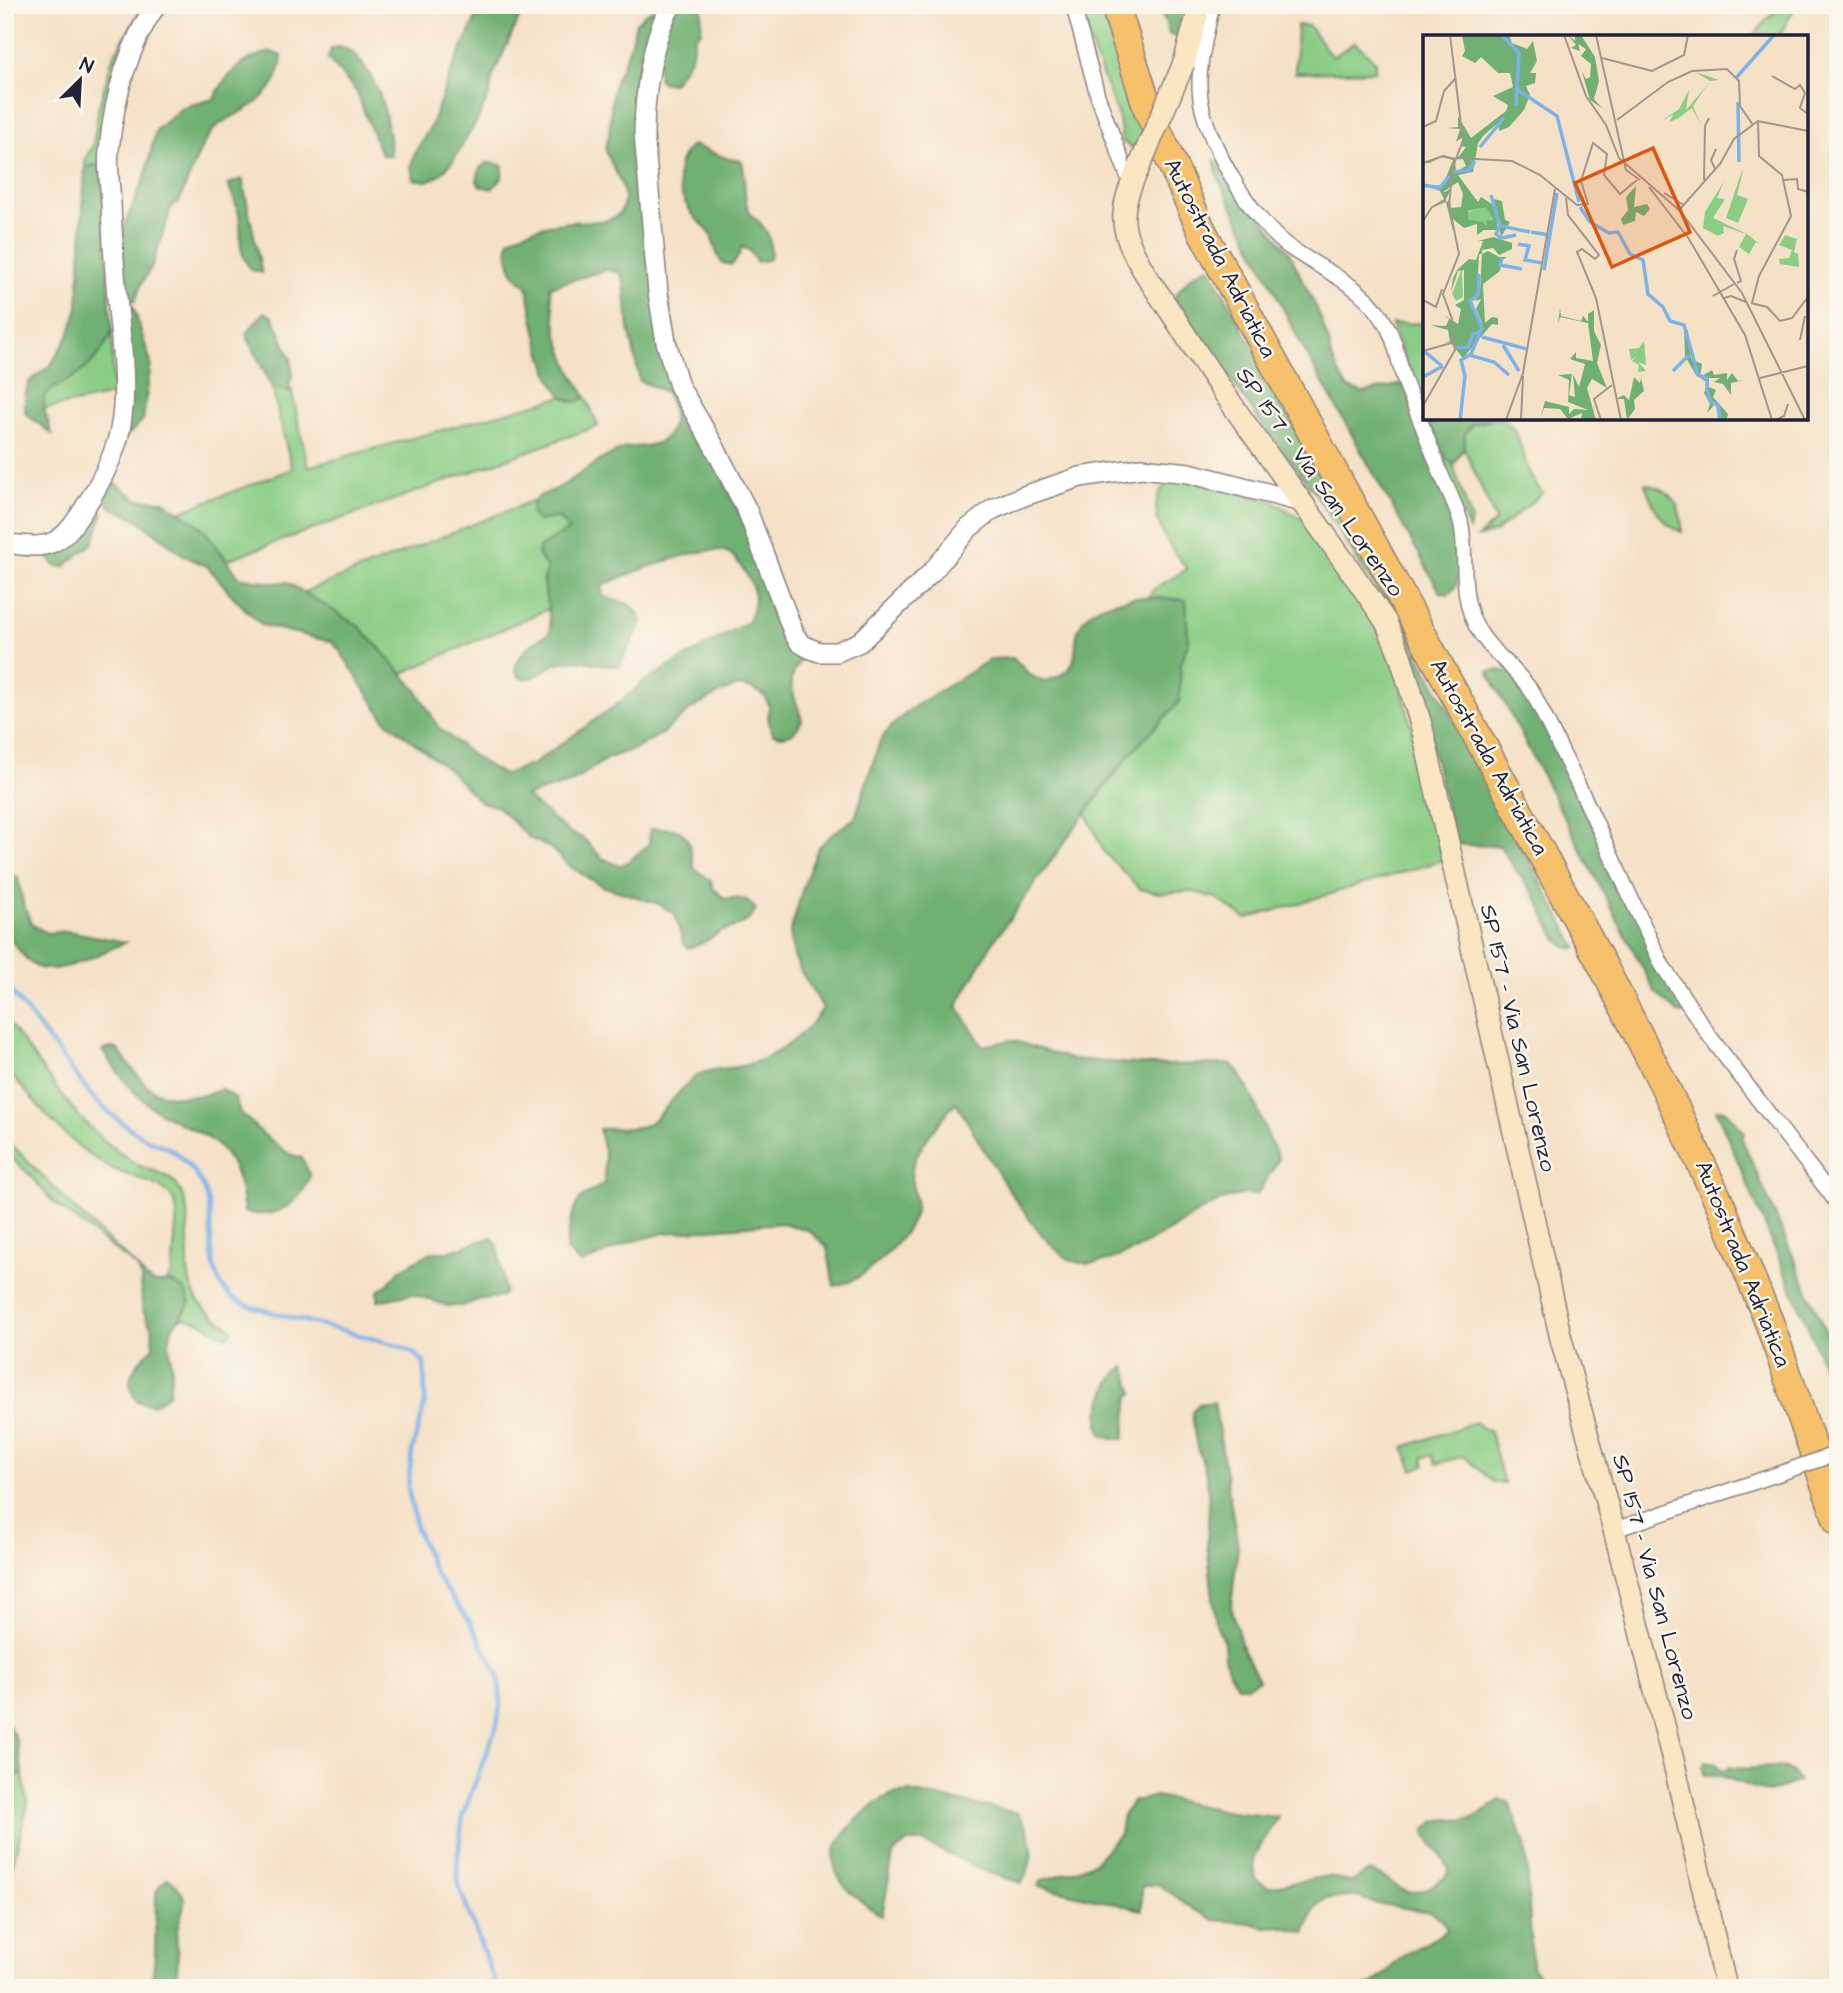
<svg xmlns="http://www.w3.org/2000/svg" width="1843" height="1993" font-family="'Architects Daughter',sans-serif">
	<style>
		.green { fill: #8bcd85; stroke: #567860; stroke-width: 2 }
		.forest { fill: #70b072; stroke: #496956; stroke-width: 2 }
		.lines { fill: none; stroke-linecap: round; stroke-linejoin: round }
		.stream { stroke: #7bb2ea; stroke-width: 4.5 }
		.minor-casing { stroke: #8c8280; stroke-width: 17 }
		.tertiary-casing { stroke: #8c8280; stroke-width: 22 }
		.secondary-casing { stroke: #8c8280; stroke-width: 24 }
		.motorway-casing { stroke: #8c8280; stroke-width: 31 }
		.minor { stroke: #fff; stroke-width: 14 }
		.tertiary { stroke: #fff; stroke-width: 19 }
		.secondary { stroke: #fbe6c4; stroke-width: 21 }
		.motorway { stroke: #f6c16b; stroke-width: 28 }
		.minor-bridge-casing { stroke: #8c8280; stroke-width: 17; stroke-linecap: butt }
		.secondary-bridge-casing { stroke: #8c8280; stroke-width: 24; stroke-linecap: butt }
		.minor-bridge { stroke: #fff; stroke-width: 14 }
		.secondary-bridge { stroke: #fbe6c4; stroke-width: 21 }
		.labels { text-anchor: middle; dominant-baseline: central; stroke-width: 5; stroke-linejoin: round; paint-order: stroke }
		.street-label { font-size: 23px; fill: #22223b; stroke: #fbf7ec }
		.inset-river { fill: none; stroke: #7bb2ea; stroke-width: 3.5 }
		.inset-road { fill: none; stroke: #a1958e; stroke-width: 2 }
		.view { fill: #de560e; fill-opacity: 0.15; stroke: #de560e; stroke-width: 3.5 }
		.inset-edge { fill: none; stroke: #22223b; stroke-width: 3.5 }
	</style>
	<rect width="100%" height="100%" fill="#fbf7ec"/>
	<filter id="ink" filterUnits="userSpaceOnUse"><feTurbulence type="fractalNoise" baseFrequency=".0143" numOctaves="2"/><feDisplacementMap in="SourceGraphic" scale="14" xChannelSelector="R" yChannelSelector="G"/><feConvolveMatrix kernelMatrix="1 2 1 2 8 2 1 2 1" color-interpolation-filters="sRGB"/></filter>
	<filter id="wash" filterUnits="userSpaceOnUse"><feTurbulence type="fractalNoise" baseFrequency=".00686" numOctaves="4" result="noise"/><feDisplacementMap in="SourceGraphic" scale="28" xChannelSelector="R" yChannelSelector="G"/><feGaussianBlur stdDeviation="1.57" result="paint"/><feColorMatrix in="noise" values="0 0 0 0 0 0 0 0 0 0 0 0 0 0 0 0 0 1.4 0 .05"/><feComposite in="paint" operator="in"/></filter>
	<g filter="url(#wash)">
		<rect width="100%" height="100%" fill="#f5e1c6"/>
		<g class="green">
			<polygon points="1081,5 1102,5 1144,131 1134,148 1131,148 1122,141 1119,119 1093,51"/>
			<polygon points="1782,5 1796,5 1779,37 1753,37 1766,20"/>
			<polygon points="142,7 129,38 105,171 85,168 85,160 93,145 99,107 113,57"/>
			<polygon points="1297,25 1309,26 1332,57 1355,42 1375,61 1375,71 1295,73"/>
			<polygon points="1425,323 1425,418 1441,418 1427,426 1448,461 1452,462 1471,519 1469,530 1426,426 1392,324"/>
			<path d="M112,330L113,395L44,409V397C51,388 62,384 72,378C92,366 104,351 112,330Z"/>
			<path d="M272,388L292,392L308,467L564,396C571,403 577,401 586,397L598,426L227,560L202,527L179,512L292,469Z"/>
			<path d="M1503,418C1527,437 1520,471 1543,493L1495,532L1477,538L1496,521L1464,448L1465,433L1473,424Z"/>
			<path d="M1176,477L1272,501L1310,524L1363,603L1386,643L1398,672L1444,860L1246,919L1216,898L1191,891L1160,893L1140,889L1104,852L1086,813L1131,753L1179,702L1181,664L1188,642L1186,600L1149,597L1153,590L1187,569C1172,551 1147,517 1160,492C1163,487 1172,481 1176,477Z"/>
			<polygon points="1323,479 1420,653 1411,657 1378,593 1314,491"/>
			<path d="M1645,484C1674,490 1681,504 1682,532C1660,524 1653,505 1645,484Z"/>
			<polygon points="534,500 532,504 538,521 558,517 569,530 540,547 538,555 547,568 543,579 548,609 401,674 379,647 304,592"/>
			<path d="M5,1018C37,1060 70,1114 111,1146C119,1152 129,1160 138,1165C150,1171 166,1172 176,1184C202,1217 174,1268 199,1302C208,1314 221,1320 232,1329L230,1335L227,1337L200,1322L185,1318L179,1320L187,1310L175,1283L167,1281L172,1273L177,1213C176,1182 133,1180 111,1168C67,1145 38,1104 5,1068Z"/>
			<polygon points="5,1138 75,1209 137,1267 53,1202 31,1176 5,1152"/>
			<polygon points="1476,1422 1480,1427 1490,1432 1504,1484 1493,1482 1464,1456 1436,1464 1432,1455 1423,1458 1425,1465 1413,1470 1404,1447"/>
			<polygon points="14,1774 23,1775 28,1804 5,1895 5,1830 11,1782"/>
		</g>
		<g class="forest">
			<polygon points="482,5 525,5 492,78 490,93 479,117 453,161 439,176 427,181 413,179 411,165 417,149 430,128 451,72"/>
			<path d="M661,5L663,14L638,132L687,405L807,653C782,680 793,688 802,720C795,734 788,739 773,734L768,723L769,705L764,695L750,688L738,686L724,691L690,710L663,733L637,748L608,758L572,782L526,796L568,832L583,838L602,858L619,866L628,862L649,844L650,829C689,825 688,836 694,868L711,881L713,888L725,899C739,896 746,899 756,909C750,926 732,926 719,933C707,941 702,944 688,948L683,943L675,914L659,904L602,886L572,868L550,848L529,838L498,807L481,802L473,795L449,770L385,720L340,651L332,642L262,625L237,601L207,566L186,557L136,518L112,508L106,501L107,487L115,483L137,499L163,501L202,527L239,577L273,583L287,582L360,627L416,689L439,728L476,758L504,775L533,764L620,702L643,682L747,622C756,608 756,591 748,577C743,569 736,556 727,552C705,543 627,575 603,585L602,595C621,606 634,597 642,623L619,666C598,667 580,655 558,663C543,668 536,683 519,677L515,670C519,650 535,642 550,632C551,610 540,588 547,568L538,555L540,547L569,530L558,517L538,521L531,513L534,500C543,493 554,491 563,485C583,473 601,457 623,449C638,445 658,449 668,434C677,422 672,404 666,392L640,381L629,329L624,282L619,272L605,270L550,287L557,334L571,371L586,397C581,400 577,403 571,401C544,393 532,310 527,286C511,277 505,258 509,240C526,228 552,224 572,222C590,220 624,228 624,198C624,181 609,164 605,147L609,135L612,96L615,81L628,52L636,23L645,14Z"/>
			<polygon points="675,5 702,5 701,32 695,36 691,57 673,83 663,83 658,78 658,45"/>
			<path d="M1160,5H1194C1191,18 1189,32 1175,37L1169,34Z"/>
			<path d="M337,47C347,47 354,53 360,61C384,91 387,117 391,155H382L380,152L356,91L328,59L331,49Z"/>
			<path d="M271,52L282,56C281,81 264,100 243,111C233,117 223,120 215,128C197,148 190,178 179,202L172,205L153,264L142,283L135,301L123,298V228L145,177L156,130L183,107L214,99C227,73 242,58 271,52Z"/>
			<path d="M692,145L729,159L742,161C747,178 741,201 752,216C754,219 758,220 760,223C770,233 772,245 770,259L757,262L749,250L742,247L738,257L732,265L722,263C715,253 715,242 709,232C705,226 698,221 693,215C677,193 670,166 692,145Z"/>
			<path d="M1214,159L1288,250L1317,309L1330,345V354L1347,388L1363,393L1403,384C1417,420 1488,569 1448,594L1440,592L1301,344L1218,178Z"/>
			<polygon points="494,163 503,166 502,178 492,189 480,186 477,181 480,168 486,163"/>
			<path d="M94,165L101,167L112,330C104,351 92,366 72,378C62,384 51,388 44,397V409L52,434L25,413V395L29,382L51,365L70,333L78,307L85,168Z"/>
			<path d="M242,179L262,273L251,270C237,249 242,244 240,222C240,210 232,196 228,184Z"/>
			<path d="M1210,267L1323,479L1314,491L1259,420L1174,298C1183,284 1192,272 1210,267Z"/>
			<polygon points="133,306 151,363 143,420 125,438 127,309"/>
			<polygon points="264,312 273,317 291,358 293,376 289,384 292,392 272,388 246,334"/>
			<polygon points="1444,418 1494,418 1472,424 1465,433 1464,448 1455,463 1448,461 1426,426"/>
			<polygon points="98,501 103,514 93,543 64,567 56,566 48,558 50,548"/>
			<path d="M1135,597L1186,600L1188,642L1181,664L1179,702L1131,753L1106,784L991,945L957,1006L983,1046L1012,1040L1070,1059L1151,1065L1231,1064C1256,1092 1261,1127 1279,1159L1257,1195C1250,1195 1242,1194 1236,1196C1211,1201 1187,1221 1165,1233C1141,1247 1105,1269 1076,1262C1040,1253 975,1135 956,1102C943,1118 915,1150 912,1169C909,1183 918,1199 915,1212C909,1235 875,1268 855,1279C849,1283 841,1284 834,1286L827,1247L808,1230L782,1223L665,1233L630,1242L581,1264L566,1250C568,1236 571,1210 580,1199C586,1193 597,1189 604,1183L605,1157L599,1129C614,1127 630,1131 646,1125C660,1120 681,1084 700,1074C712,1068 729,1069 742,1066C774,1059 806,1035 823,1008L800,970L794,956L790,933L804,884L818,848L832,834L855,818L880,741L890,728L909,710L991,659L1013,658L1030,675L1043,682C1094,667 1063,647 1085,618C1095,604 1119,601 1135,597Z"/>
			<path d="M1417,652L1577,948C1572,948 1571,949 1567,947C1551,937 1546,915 1538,901C1526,881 1511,866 1500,846L1464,845L1454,842L1411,657Z"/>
			<polygon points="1499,670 1511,673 1520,678 1688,1010 1685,1014 1678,1013 1655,992 1488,671"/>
			<path d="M5,869L18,878L24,907L33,925L47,933L68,931L126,942C105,951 57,978 35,966C23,959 14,943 5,932Z"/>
			<path d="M110,1048L117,1049C127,1061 137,1078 150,1088C165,1100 205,1098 221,1089L235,1098L240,1112L263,1134L289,1154L302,1158L310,1175C301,1205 273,1220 244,1212C241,1183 234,1155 208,1138C187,1124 162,1118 143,1100C127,1086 115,1068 102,1051Z"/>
			<polygon points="1721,1109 1727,1112 1745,1133 1742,1139 1838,1360 1838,1407 1809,1329 1716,1110"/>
			<polygon points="492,1237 498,1246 505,1292 501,1297 480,1299 462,1306 448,1306 412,1294 378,1301 378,1291 389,1283 401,1269 432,1252 448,1252"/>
			<path d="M137,1267C145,1278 153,1288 167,1281L184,1289L190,1303L172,1328L169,1343L172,1370L169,1394L153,1405L137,1401C121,1379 136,1363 153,1348L152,1329L142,1309L141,1277Z"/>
			<path d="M1125,1367L1134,1393L1129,1396L1124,1439H1113L1103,1435C1101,1431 1099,1428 1099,1424C1097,1410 1111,1370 1125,1367Z"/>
			<polygon points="1214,1402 1238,1546 1231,1606 1243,1651 1259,1680 1247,1686 1237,1686 1229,1672 1225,1659 1224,1642 1216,1624 1207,1545 1209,1506 1207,1477 1195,1438 1192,1412 1199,1404"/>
			<polygon points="5,1718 16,1739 23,1775 14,1774 5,1765"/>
			<path d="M1706,1762L1715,1764L1723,1771L1730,1767C1753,1774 1784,1756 1799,1781L1769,1793L1718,1775H1704L1703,1766Z"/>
			<path d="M909,1792L1018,1813C1035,1840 1037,1854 1022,1883L989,1873L923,1842H907L893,1855L882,1916C866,1905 842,1890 836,1871C835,1867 833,1859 834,1855C836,1835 875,1800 893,1794C898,1793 904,1793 909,1792Z"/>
			<path d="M1156,1796L1229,1812L1278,1817L1253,1859L1256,1879L1268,1887L1328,1876L1352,1882L1369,1871C1398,1878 1398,1905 1433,1885C1440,1881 1446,1878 1449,1871C1445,1855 1430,1847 1425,1831C1439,1810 1459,1826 1477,1816C1485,1812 1492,1805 1500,1800L1509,1802L1525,1845L1527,1861L1532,1966L1548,1988H1362C1383,1981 1391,1965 1407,1953C1421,1944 1435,1941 1447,1929L1442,1919L1430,1912L1368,1902L1359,1896L1325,1899L1315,1908L1305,1933L1281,1926L1264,1927L1251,1923L1214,1920L1193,1909L1158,1884L1142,1886V1910L1038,1886L1042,1880L1074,1871L1095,1862L1120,1834L1123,1814L1134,1801Z"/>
			<path d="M168,1878C196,1900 180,1907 177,1932C175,1941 178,1951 178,1960C178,1969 176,1979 174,1988H151L155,1957L156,1893L160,1885Z"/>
		</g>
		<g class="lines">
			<path class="stream" d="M5,983L95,1100C111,1115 130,1130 150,1141C156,1144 164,1145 170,1149C183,1157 194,1171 202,1184C220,1218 199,1266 230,1296C237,1303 254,1307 264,1310C296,1320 329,1326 362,1336C387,1343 404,1343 424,1362L425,1403L412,1451L408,1487L416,1528L435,1574L470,1622L498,1674L501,1701L497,1725L463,1815L457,1864L459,1887L497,1988"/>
		</g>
	</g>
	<g filter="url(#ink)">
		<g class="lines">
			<defs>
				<g id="minor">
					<polyline points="1073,5 1098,97 1131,185"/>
					<path d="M1212,5C1207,34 1197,65 1200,94C1203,138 1253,222 1289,247C1326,273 1368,286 1389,330C1398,348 1399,367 1406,385C1418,415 1430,445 1441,474C1448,490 1457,507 1461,523C1468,558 1459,588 1474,622C1488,652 1518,668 1534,695L1585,799L1662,965L1711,1038L1838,1204"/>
					<polyline points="1614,1530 1775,1475"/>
				</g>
				<g id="tertiary">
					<path d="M672,5C652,34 644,99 644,134L658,293L666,342L679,386L714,446L747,510L794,634L800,643L809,648L819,652H837L860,642L931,573L969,528L993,509L1024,496L1080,477L1141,468L1189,473L1302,502"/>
					<path d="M5,543C53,551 62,544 87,504C99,485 110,464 117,442C129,402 122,350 118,309C115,274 112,239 111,203C110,186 107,167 109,150C114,98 127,48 156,5"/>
				</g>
				<g id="secondary">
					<polyline points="1184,63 1200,5"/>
					<path d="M1139,167C1130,186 1119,211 1126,233C1135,264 1159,293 1176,320C1241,424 1318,520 1386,622L1400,655L1422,728L1561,1339L1614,1530L1675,1768L1726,1988"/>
				</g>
				<polyline id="motorway" points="1115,5 1149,112 1202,231 1605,970 1664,1085 1721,1206 1769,1322 1838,1521"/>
			</defs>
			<use href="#minor" class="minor-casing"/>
			<use href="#tertiary" class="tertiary-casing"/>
			<use href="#secondary" class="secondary-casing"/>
			<use href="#motorway" class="motorway-casing"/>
			<use href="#minor" class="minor"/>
			<use href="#tertiary" class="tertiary"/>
			<use href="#secondary" class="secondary"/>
			<use href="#motorway" class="motorway"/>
			<defs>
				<polyline id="minor-bridge" points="1775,1475 1838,1453"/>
				<polyline id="secondary-bridge" points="1139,167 1184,63"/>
			</defs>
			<use href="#minor-bridge" class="minor-bridge-casing"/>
			<use href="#secondary-bridge" class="secondary-bridge-casing"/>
			<use href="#minor-bridge" class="minor-bridge"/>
			<use href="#secondary-bridge" class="secondary-bridge"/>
		</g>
	</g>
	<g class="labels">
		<g class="street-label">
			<text transform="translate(1220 258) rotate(63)">Autostrada Adriatica</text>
			<text transform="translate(1320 482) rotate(55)">SP 157 - Via San Lorenzo</text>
			<text transform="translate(1489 757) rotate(61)">Autostrada Adriatica</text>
			<text transform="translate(1518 1038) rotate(77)">SP 157 - Via San Lorenzo</text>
			<text transform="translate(1743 1264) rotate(68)">Autostrada Adriatica</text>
			<text transform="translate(1655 1587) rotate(75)">SP 157 - Via San Lorenzo</text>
		</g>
	</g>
	<g transform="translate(1423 35)">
		<rect width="385" height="385" fill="#f5e1c6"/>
		<path d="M273,37L296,45L287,46L270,71L278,90L269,73L254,84L246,87L251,79L237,87L256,74L266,55L263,75L281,54L287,46ZM319,136H320L314,160L325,164L315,188L303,183ZM301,146L294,163L302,164L290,183L324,199L338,210L333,207L326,219L316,212L323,199L300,191L301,198L295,201L280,193L282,177ZM63,171L71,180V186L63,189L65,192L46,185L45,177ZM362,200L374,204L371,217L375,219L376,232L357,229L356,224L366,223L369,215L356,210ZM39,233L40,262L33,266L29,259ZM221,306L223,330L215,327L223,336L215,337L216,330L209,326L214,321L208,325L206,314L216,313Z" fill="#8bcd85"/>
		<path d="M39,0H86L89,8L104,14L110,6L114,26L107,38H113L112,48L103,51L107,60L101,75L86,92L76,96V87L61,100L55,108L50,137L35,140L55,167L58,162L72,171L75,195H61L54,200V189L41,193L30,184V196L23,167L27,165L28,173L38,172L40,159L35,147L20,157L27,156L22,166L8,172L21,164L17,156L2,151L20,150L30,125L18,122L7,128H0L21,120L32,125L33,137L43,131L40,124H34L43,112L38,111L40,102L33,107L37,94L24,93L35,92V81L48,103L83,76L85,70L70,61L90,52L87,38H75L58,22L52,28L39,21L42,16ZM63,172L71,185L63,186L64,192L60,187L46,185L45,176ZM145,0L152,6V0H158L172,22L176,46L171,64L179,73L167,65L159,37L163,44L167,42L168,29L158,21L163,14L155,9L157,16L148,13L153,10ZM213,151L211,172L224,169L227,174L221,181L213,177L212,186L200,190L198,184L205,175L203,162ZM71,164L79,166L82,185L87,187L78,202ZM70,202L89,208V214L76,220L70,213L59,215V218L56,220L54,258L47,266L58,289L56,300L59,288L53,274L58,264L52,266L57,256L59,219L65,216L76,222H84L79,225L77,236L60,249L62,288L69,282L75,283V290L69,289L40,323L27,307L21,308L27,306L25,295L7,290L23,291L26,284L21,280L35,289L38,274L32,270L41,265V235L35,236L28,257L30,243L35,234L46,224L53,225L60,206H55ZM137,273L138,281L158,286L160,281L165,287V279L171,275V296L178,310L174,328L184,353L169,344L164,353L173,385H158L159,378L145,384L137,374L121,373L117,385L122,366L146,372V379L151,374L165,375L145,367L146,345L135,340L149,339L146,360L152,362L150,339L156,352L162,329L147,324L153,317V323L170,326L165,288L137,282L135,289ZM261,291L265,296L268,324L279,329L277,342L289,335L291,340L304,338V345L309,338L315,346L322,345L308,348V360L300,349L291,347L297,343H286V352L293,355L290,362L305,379L304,383L295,384L293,368L284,378L287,369L281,358L285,348L273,340L262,321ZM211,342L217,348L218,343L221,356L211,365L212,374L204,385L201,364H193L201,360L206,365Z" fill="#70b072" fill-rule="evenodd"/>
		<path class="inset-river" d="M79,0L96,18L93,71M313,43L351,0M92,53L134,81L156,167M315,67L316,127M57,112L81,83M31,137L46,135L52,126M0,150L17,153L26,141M68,160L77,191L73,199L78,203L93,200M157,172L167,187L186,198L195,197L207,219L220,225L225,259L240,272L247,286L261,290L275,340L284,343V356L288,367L295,370L298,385M78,191L107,197M108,197L126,200L125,206M95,209L106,211L102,225L119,228M79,223L77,230L99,234M121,235L134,158M59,302L104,314M80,310L96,336M34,313L45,312L50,299L58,297M2,317L19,331M46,320L71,327L86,340M250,336L266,320M0,342L20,331M37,385L42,341L38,325L48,319L59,293L47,266L55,260L56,239"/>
		<path class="inset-road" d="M141,0L163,61L183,90L196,123L257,176L319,258L382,385M173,0L203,135L217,145M179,23L229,36L261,20L265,0M349,41L372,54L377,50L382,58L377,73L385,79M194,85L245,47L269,36L304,34L316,46L317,71L330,90M0,92L13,86L21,56L32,44M34,123L89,126L117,140L154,170L165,169L158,146L170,108L184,119L181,140L197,159L214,145M0,128L20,121L32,124M292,134L288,125L293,114M281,145L282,91L286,83M361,145L374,144L375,154L385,157M226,152L266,204L322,300L349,385M241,158L261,170M143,163L145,180L176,220L172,224L159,214L154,217L173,263L198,385M257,174L297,129L311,104L335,86L385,96M0,186L9,172L22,166V159L28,154M314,248L318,246L311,224L314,215M290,261L311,249M301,263L308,261L323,267M0,265L13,272L19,254M328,268L344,272L357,286L369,283L385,262M329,268L336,241L368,181L359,140L336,121L335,86M377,305L382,281M0,316L32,307M337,343L385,331M0,371L32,315L29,284L20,259L36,219L26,170L30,132L40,105L27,0M83,385L100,338L132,154M98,385L100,341M178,385L171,364L189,350M352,385L361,381L365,369"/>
		<path class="view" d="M230,113L267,197L189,232L152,148Z"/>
		<rect width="385" height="385" class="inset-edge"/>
	</g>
	<rect width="1843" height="1993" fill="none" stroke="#fbf7ec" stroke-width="28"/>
	<g transform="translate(80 80) rotate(24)" stroke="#fbf7ec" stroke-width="5" paint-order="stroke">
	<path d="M0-5L12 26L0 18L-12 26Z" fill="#22223b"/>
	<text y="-10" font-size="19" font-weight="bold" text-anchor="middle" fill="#22223b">N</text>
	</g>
</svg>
